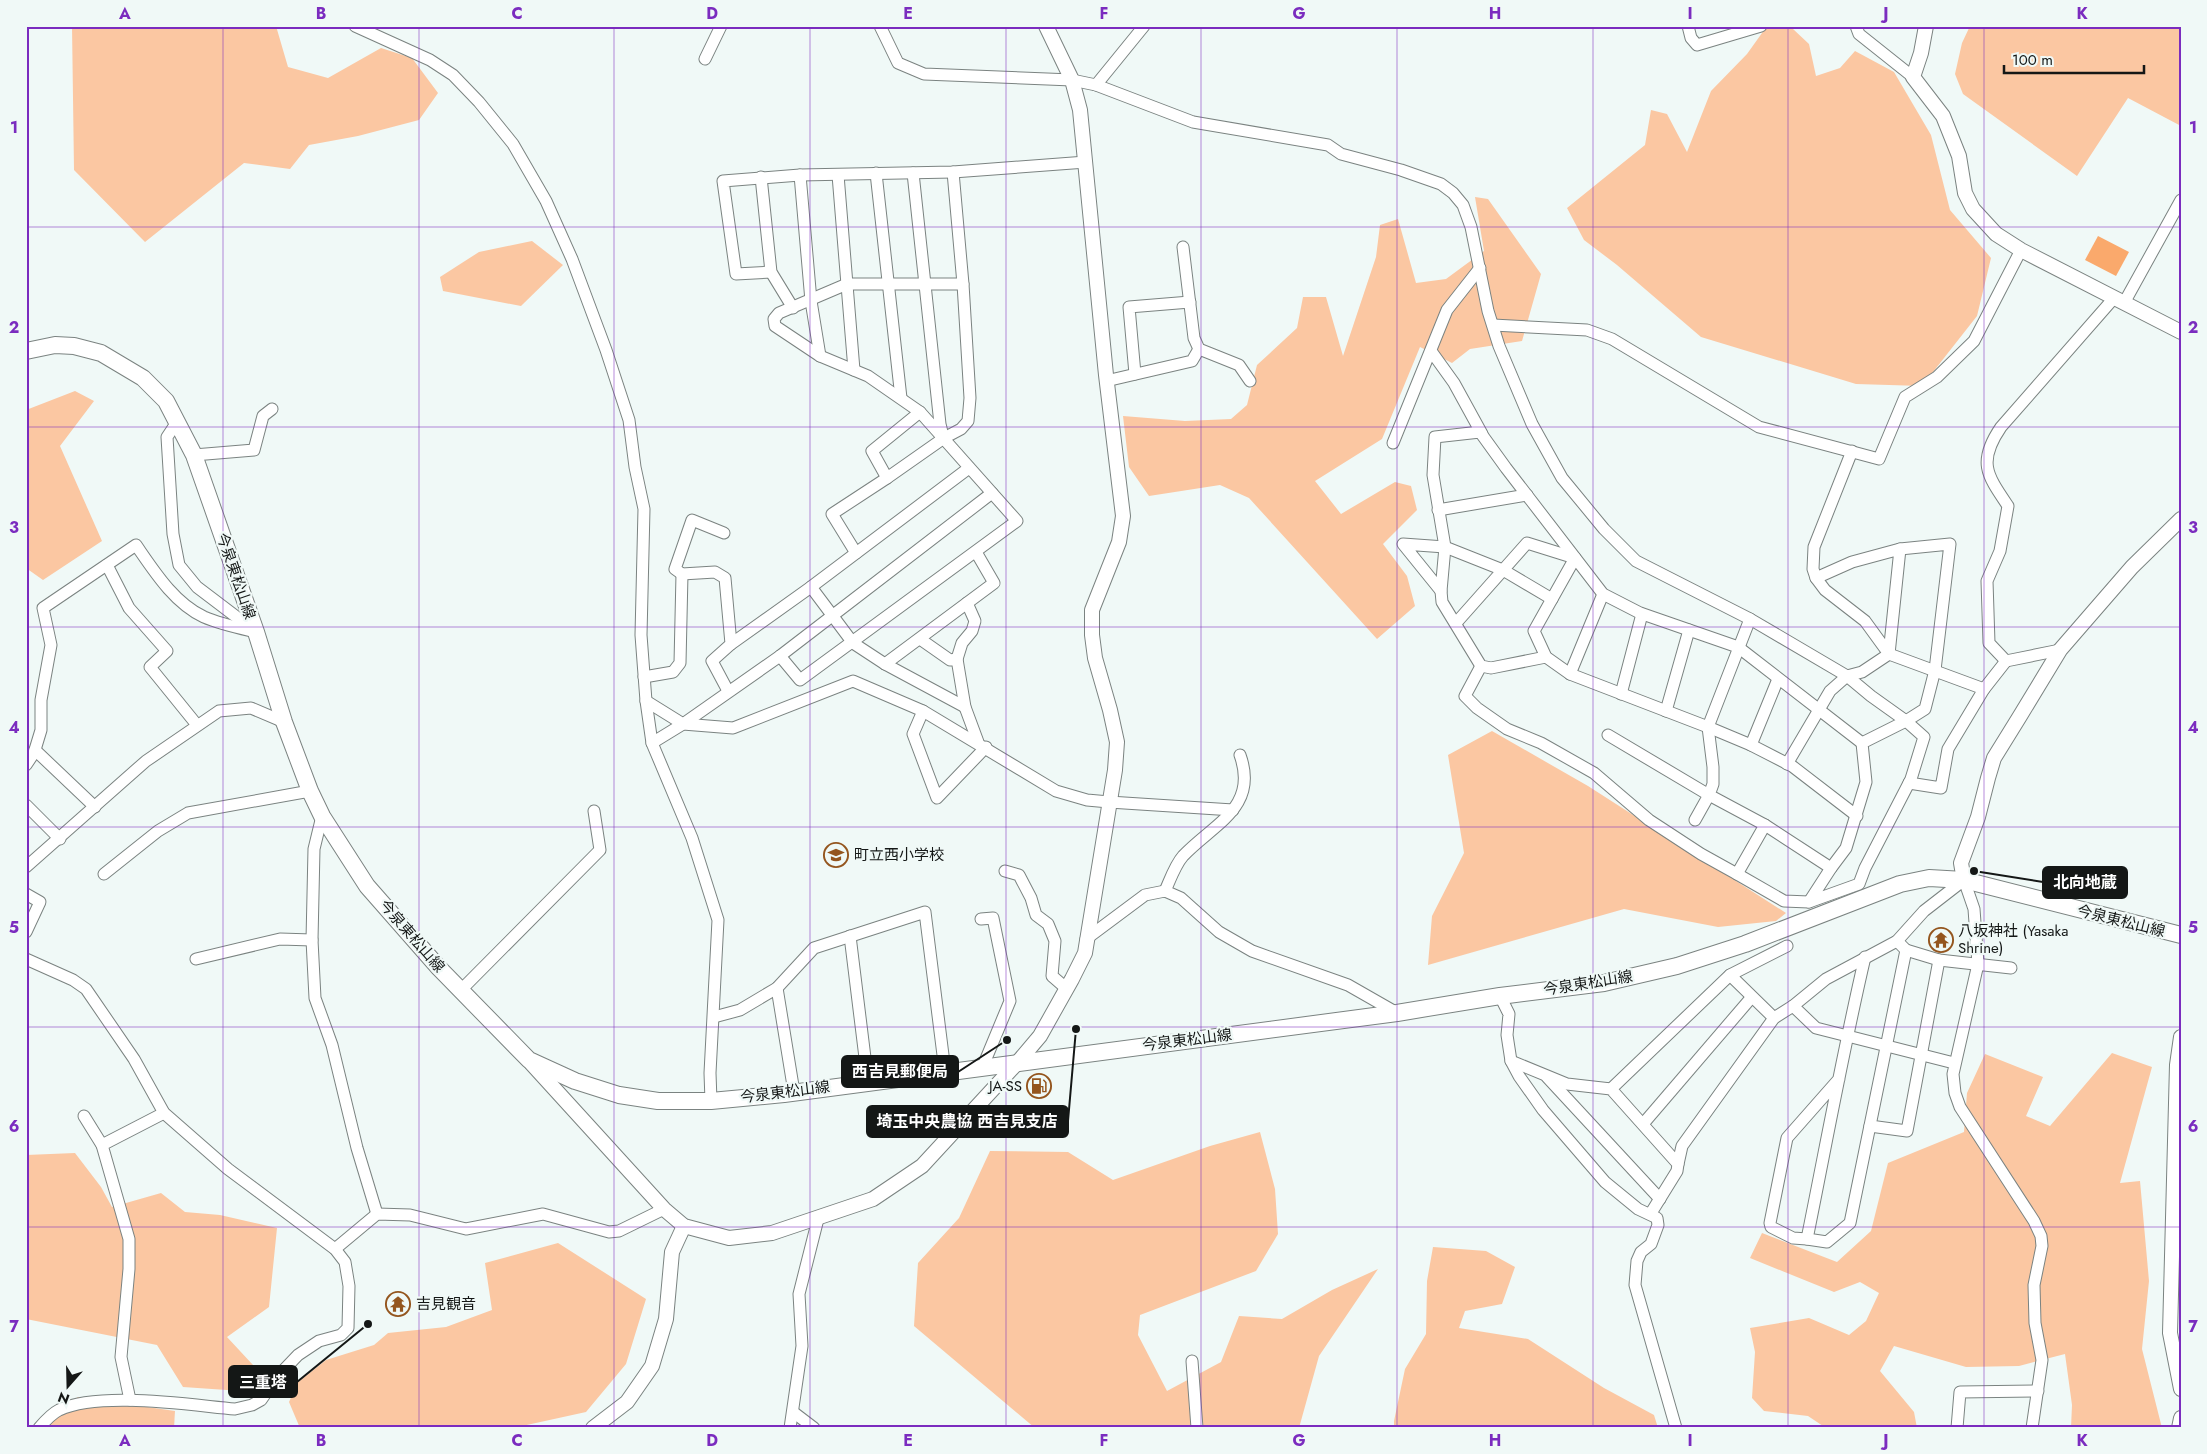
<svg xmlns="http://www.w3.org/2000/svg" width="2207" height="1454" font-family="Jost,'Noto Sans JP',sans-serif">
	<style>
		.green { fill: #fbc7a2 }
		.water { fill: #faa96c }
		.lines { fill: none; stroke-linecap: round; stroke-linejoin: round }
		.minor-casing { stroke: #7b8381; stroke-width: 13 }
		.tertiary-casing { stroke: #7b8381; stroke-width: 16 }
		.secondary-casing { stroke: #7b8381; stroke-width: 18 }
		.minor { stroke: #fff; stroke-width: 11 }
		.tertiary { stroke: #fff; stroke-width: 14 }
		.secondary { stroke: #fff; stroke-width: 16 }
		.grid { fill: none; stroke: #7b2cbf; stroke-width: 1; stroke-opacity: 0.55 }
		.labels { text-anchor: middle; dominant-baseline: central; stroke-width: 4.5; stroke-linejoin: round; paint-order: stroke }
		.street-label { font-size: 15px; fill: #141716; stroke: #f0f9f7 }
		.poi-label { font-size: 15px; fill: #141716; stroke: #f0f9f7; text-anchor: start }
		.leader { fill: none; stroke: #141716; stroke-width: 2 }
		.callout-dot { fill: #141716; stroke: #f0f9f7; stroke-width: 2 }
		.callout { fill: #141716; stroke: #141716; stroke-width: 2 }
		.callout-label { font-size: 16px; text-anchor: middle; font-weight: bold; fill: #fff }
		.neatline { fill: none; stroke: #7b2cbf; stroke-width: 2 }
		.grid-label { font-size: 16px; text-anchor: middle; font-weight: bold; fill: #7b2cbf }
	</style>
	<rect width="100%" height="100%" fill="#f0f9f7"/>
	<g class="green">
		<polygon points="72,26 276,26 288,67 328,78 381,48 412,58 438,93 419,120 358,136 309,145 290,169 244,163 145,242 74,170"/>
		<polygon points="1767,26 1793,29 1809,44 1816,76 1840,68 1855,51 1894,72 1931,135 1950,210 1991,258 1977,316 1922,386 1856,384 1701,337 1617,265 1584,240 1567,208 1645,145 1651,110 1667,114 1687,152 1711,91 1747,54"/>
		<polygon points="1970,26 2181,26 2181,126 2128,98 2077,176 1963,94 1955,74 1962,43"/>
		<polygon points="1475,197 1488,199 1541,274 1522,341 1470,349 1452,363 1420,347 1382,439 1315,481 1341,514 1395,482 1411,486 1417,510 1383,544 1407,576 1415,606 1377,639 1249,498 1220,485 1149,496 1129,467 1123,416 1185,421 1231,419 1247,405 1257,365 1297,328 1303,297 1326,297 1343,356 1376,257 1380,225 1398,219 1416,283 1446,279 1484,251"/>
		<polygon points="532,241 563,265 521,306 443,291 440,277 479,252"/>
		<polygon points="75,391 94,401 60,446 102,541 43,580 26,568 26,410"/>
		<polygon points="1492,731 1588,786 1786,913 1776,921 1718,927 1624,909 1428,965 1432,916 1464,853 1448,755"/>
		<polygon points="2112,1053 2152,1067 2120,1183 2140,1181 2149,1281 2142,1349 2162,1428 2071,1428 2072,1405 2065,1354 2019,1366 1966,1367 1894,1346 1880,1371 1914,1412 1917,1428 1826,1428 1808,1416 1764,1411 1752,1398 1755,1352 1750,1328 1809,1318 1849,1335 1866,1321 1879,1293 1860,1282 1834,1292 1750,1258 1762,1233 1837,1262 1871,1231 1888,1163 1964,1132 1967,1093 1985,1054 2043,1077 2026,1116 2050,1126"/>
		<polygon points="1260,1132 1275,1189 1278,1234 1256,1271 1140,1315 1138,1335 1167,1391 1221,1362 1239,1316 1282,1319 1332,1290 1378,1269 1319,1356 1299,1428 1035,1428 914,1326 918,1263 959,1218 990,1151 1068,1152 1113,1180 1210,1146"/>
		<polygon points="75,1153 101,1187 112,1207 161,1193 185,1212 220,1215 277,1228 269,1307 227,1337 253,1365 241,1391 183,1387 157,1345 26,1319 26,1155"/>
		<polygon points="558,1243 646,1299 626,1364 586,1412 513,1428 300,1428 289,1402 298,1382 326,1360 374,1345 388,1333 446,1327 492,1310 485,1263"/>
		<polygon points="1433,1247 1486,1251 1515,1267 1502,1304 1465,1311 1459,1328 1528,1339 1604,1388 1654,1415 1658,1428 1394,1428 1394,1421 1405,1369 1426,1334 1427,1281"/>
		<polygon points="78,1397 175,1411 174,1428 31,1428"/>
	</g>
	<polygon class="water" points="2098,236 2129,252 2116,276 2085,260"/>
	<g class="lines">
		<defs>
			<g id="minor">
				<polyline points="355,26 430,60 453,75 479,102 513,144 546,201 572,259 606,350 629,420 635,467 644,509 641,635 646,701 652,743 692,838 718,920 710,1073 711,1101"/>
				<polyline points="880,26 898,63 924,74 1072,80 1096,85 1193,122 1328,145 1341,154 1401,170 1441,184 1453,193 1463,205 1471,227 1488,311 1499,346 1532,424 1562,478 1604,529 1636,561 1750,619 1847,676 1871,696 1906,721 1924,737 1911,779 1865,868 1859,884 1809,902 1831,868 1846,848 1866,782 1862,743 1906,721 1925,709 1935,670 1950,544 1900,549"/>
				<polyline points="1688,26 1691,38 1697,45 1761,26"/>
				<polyline points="1856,26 1859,34 1913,77"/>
				<polyline points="705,59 721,26"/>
				<polyline points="1096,85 1144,26"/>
				<polyline points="953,172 963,284"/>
				<polyline points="876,173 901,398"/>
				<polyline points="913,173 940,424 943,436"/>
				<polyline points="800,175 811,301 820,356"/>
				<polyline points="838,175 854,370"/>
				<polyline points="761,177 771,272 793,308"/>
				<polyline points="1183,247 1194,338 1199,349 1239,365 1250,381"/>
				<polyline points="771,272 736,274 723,181 800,175 953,172 1086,162"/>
				<polyline points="2124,303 2181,200"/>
				<polyline points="1493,325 1587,330 1612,339 1759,427 1879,459 1905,397 1937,377 1974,341 2021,250"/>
				<polyline points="1431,351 1454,383 1482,434"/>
				<polyline points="1135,374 1129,307 1190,302"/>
				<polyline points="1106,381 1192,361 1199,349"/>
				<polyline points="177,422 167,437 173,534 179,565 197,587 251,628"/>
				<polyline points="1393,443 1447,310 1480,268"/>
				<polyline points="1852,451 1814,547 1813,569 1816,578 1825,590 1865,621 1889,654 1984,689 1948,749 1941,788 1909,783"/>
				<polyline points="194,455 254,450 263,416 272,409"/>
				<polyline points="887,478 872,451 920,412"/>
				<polyline points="1438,510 1527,495"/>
				<polyline points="724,533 692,520 675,569 682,574 715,572 725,578 731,644 712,661 728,691"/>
				<polyline points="1575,558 1534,631 1546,657 1570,674 1708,727 1751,745 1792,766 1857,816"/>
				<polyline points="107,565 129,608 167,651 150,667 197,725"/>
				<polyline points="811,587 853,643 885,664 965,707"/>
				<polyline points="1441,591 1403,544 1445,547 1503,570 1552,599"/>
				<polyline points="1750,619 1708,727 1713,767 1713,784 1709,795 1765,825 1831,868"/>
				<polyline points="1456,623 1527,543 1575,558"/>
				<polyline points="920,639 950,660 957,659 965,707 978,742"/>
				<polyline points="731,644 811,587 969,468"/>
				<path d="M2060,650L2006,661L1989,643L1987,581L2000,551L2008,506C1987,475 1977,462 2001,427L2114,298"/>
				<polyline points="780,656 800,680 1017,521 920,412 868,376 820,356 775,326 774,319 779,313 847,284 963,284 970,398 968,421 961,429 944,438 887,478 832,514 856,553"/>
				<polyline points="1546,657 1491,668 1481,666 1442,602 1441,591 1445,547 1433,475 1435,437 1480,432 1506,468 1603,594 1640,613 1738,647 1862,743"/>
				<polyline points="957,659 962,643 972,631 975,621 967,603"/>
				<polyline points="885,664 994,583 976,552"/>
				<polyline points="1481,666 1465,696 1477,708 1507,729 1541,743 1594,773 1649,820 1701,854 1737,874 1765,825"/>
				<polyline points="1570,674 1603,594"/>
				<polyline points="644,677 673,672 680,663 682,574"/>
				<polyline points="1984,689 2006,661"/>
				<polyline points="1621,694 1642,614"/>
				<polyline points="646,701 683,724 780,656 992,493"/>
				<polyline points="923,711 913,734 937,798 986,747"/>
				<polyline points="1666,711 1689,630"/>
				<polyline points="1608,735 1709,795 1695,820"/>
				<polyline points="652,743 683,724 733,728 853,681 923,711 1056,791 1087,800 1109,802 1233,810"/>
				<polyline points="1751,745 1778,679"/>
				<polyline points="35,750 95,807"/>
				<polyline points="1787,764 1830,691 1847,676 1862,672 1889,654 1900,549 1852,562 1816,578"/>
				<path d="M26,765L34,753L41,730V700L51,645L43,608L136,545C154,571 174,603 204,617C220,624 239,628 256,632"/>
				<polyline points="26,805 60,839"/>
				<polyline points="322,816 314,849 312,940 315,998 332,1045 357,1148 377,1214"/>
				<polyline points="26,867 146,761 219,711 251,708 284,722"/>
				<polyline points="1005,871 1019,875 1031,898 1036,915 1048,924 1055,941 1052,976 1067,989"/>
				<polyline points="104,874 158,831 188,813 310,791"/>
				<polyline points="1737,874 1784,901 1809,902"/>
				<path d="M1165,891C1170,880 1175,865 1183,856C1213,824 1259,808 1240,755"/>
				<polyline points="26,894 40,902 26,932"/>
				<polyline points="981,919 993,918 1010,1001 983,1066"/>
				<polyline points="850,936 868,1082"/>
				<polyline points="1086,939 1145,895 1165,891 1181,898 1219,932 1252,951 1348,985 1397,1013"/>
				<polyline points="1906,950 1939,960 2011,968"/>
				<path d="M26,959L73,980L86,989L134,1059L164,1113L228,1169L335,1249L345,1262L349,1286L348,1328L341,1335L319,1341L298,1355L277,1377L261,1400L252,1405L235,1409C189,1405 100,1391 59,1410C51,1414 45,1421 39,1428"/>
				<polyline points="196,959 280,939 312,940"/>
				<polyline points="777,988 794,1092"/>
				<polyline points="461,990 600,850 594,811"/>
				<polyline points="1500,996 1509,1014 1507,1035 1511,1061 1519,1076 1543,1110 1605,1182 1638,1209 1657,1218 1658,1225 1651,1244 1641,1252 1637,1261 1635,1285 1676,1428"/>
				<polyline points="714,1017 740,1010 777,988 814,948 925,912 945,1071"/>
				<polyline points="1774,1018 1730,975 1787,946"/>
				<polyline points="1511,1061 1567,1084 1611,1089 1678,1164 1677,1171 1651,1213"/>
				<polyline points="1954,1063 1816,1028 1793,1006 1826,979 1897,941 1924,911 1964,880 1974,909 1978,964 1953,1074 1955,1093 1960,1107 2034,1221 2041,1236 2042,1246 2034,1285 2035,1323 2042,1360 2032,1428"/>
				<polyline points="1547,1077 1660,1199"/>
				<path d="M1839,1079L1787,1138L1770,1223L1771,1227L1793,1238L1807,1239C1826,1145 1843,1051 1865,957"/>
				<polyline points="1611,1089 1730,975"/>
				<polyline points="84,1116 102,1145"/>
				<polyline points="1643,1124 1751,998"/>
				<polyline points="1870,1126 1907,1131 1939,960"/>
				<polyline points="1678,1164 1682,1146 1774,1018 1793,1006"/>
				<polyline points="1807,1239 1827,1242 1850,1223 1906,950 1897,941"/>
				<polyline points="335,1249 377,1214 410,1215 466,1229 543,1214 609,1232 619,1231 664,1209"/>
				<polyline points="1192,1361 1197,1428"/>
				<polyline points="130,1400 121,1357 129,1269 129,1239 102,1145 164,1113"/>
				<polyline points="793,1412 814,1428"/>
				<polyline points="790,1428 802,1346 799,1294 818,1219"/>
				<polyline points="1957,1428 1960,1392 2038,1391"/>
			</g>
			<g id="tertiary">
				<polyline points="1926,26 1921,53 1913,77 1943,116 1959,156 1965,193 1973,209 1996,234 2021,250 2181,332"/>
				<polyline points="1964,880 1961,863 1978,817 1988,778 1994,758 2020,716 2060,650 2132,567 2181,519"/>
				<polyline points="2181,1037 2177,1065 2170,1333 2181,1389"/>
				<polyline points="531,1063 664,1209 684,1226 729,1238 772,1233 873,1199 922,1166 1018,1062 1040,1036 1072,979 1085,953 1115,770 1117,742 1110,710 1095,658 1092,635 1092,610 1119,542 1123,516 1106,375 1080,110 1072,80 1046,26"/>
				<polyline points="593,1428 627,1402 652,1366 666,1319 672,1252 684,1226"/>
				<polyline points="2179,1428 2181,1418"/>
			</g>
			<polyline id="secondary" points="26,351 55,345 74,346 101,353 143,378 166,401 194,455 256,632 284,722 310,791 322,816 367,886 439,968 529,1060 575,1081 619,1095 658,1101 711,1101 784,1094 1397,1013 1500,996 1604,983 1677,966 1745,944 1900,884 1929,878 1964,880 2181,935"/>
		</defs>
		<use href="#minor" class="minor-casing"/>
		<use href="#tertiary" class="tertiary-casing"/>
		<use href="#secondary" class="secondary-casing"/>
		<use href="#minor" class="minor"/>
		<use href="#tertiary" class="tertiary"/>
		<use href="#secondary" class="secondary"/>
	</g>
	<path class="grid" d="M223,26V1428M419,26V1428M614,26V1428M810,26V1428M1006,26V1428M1201,26V1428M1397,26V1428M1593,26V1428M1788,26V1428M1984,26V1428M26,227H2181M26,427H2181M26,627H2181M26,827H2181M26,1027H2181M26,1227H2181"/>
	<defs>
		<symbol id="school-ring" viewBox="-11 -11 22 22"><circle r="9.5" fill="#f0f9f7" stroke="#94551e" stroke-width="1.5"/><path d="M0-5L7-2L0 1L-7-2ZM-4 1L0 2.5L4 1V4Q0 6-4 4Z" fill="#94551e"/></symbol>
		<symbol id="temple-ring" viewBox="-11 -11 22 22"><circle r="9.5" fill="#f0f9f7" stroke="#94551e" stroke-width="1.5"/><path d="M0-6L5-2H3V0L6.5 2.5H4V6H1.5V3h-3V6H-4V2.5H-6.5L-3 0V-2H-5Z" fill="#94551e"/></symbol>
		<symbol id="fuel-ring" viewBox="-11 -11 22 22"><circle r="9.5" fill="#f0f9f7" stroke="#94551e" stroke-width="1.5"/><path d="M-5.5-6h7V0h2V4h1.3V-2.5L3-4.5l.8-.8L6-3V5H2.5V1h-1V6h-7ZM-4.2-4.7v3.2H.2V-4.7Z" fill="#94551e"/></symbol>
	</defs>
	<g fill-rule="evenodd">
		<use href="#school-ring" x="822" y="841" width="28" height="28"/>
		<use href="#temple-ring" x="1927" y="926" width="28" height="28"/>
		<use href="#fuel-ring" x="1025" y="1072" width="28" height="28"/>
		<use href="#temple-ring" x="384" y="1290" width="28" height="28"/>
	</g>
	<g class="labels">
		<g class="street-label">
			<text transform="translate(236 576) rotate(71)">今泉東松山線</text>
			<text transform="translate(2121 921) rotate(14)">今泉東松山線</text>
			<text transform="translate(412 936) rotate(49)">今泉東松山線</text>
			<text transform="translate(1588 983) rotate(-9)">今泉東松山線</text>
			<text transform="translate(1187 1040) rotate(-7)">今泉東松山線</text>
			<text transform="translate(785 1092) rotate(-7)">今泉東松山線</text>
		</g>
		<g class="poi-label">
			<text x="854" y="855">町立西小学校</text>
			<text x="1958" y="931">八坂神社 (Yasaka<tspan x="1958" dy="17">Shrine)</tspan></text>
			<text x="1022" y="1086" text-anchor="end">JA-SS</text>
			<text x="416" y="1304">吉見観音</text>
		</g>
	</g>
	<path class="leader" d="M1974 871L2043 882M1007 1040L958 1072M1076 1029L1068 1121M368 1324L297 1382"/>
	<g class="callout-dot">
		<circle cx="1974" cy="871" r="5"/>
		<circle cx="1007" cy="1040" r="5"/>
		<circle cx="1076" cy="1029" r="5"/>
		<circle cx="368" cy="1324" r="5"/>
	</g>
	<g class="callout">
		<rect x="2043" y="867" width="84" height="31" rx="5"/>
		<rect x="842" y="1056" width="116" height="31" rx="5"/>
		<rect x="867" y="1106" width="201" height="31" rx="5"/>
		<rect x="229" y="1366" width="68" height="31" rx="5"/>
	</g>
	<g class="callout-label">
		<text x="2085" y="888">北向地蔵</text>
		<text x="900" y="1077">西吉見郵便局</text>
		<text x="967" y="1127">埼玉中央農協 西吉見支店</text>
		<text x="263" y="1388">三重塔</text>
	</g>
	<rect width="2207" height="1454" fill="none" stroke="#f0f9f7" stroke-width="55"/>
	<g transform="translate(68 1386) rotate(200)" stroke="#f0f9f7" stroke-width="4" paint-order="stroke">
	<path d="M0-4L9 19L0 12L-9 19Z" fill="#141716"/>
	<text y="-8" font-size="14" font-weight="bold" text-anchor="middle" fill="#141716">N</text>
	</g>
	<path d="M2004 65v8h140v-8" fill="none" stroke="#141716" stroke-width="2.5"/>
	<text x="2012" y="65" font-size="15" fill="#141716" stroke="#f0f9f7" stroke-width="4" paint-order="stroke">100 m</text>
	<rect x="28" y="28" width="2152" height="1398" class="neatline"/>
	<g class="grid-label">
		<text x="125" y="19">A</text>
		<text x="321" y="19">B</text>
		<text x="517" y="19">C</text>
		<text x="712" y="19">D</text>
		<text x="908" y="19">E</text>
		<text x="1104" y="19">F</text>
		<text x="1299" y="19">G</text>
		<text x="1495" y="19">H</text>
		<text x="1690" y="19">I</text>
		<text x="1886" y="19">J</text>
		<text x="2082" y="19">K</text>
		<text x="14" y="133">1</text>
		<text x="2193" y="133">1</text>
		<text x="14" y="333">2</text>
		<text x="2193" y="333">2</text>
		<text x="14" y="533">3</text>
		<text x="2193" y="533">3</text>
		<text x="14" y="733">4</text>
		<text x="2193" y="733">4</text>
		<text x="14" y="933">5</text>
		<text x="2193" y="933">5</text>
		<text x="14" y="1132">6</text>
		<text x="2193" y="1132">6</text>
		<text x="14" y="1332">7</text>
		<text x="2193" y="1332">7</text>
		<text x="125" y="1446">A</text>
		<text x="321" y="1446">B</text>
		<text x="517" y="1446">C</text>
		<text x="712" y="1446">D</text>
		<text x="908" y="1446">E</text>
		<text x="1104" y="1446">F</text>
		<text x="1299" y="1446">G</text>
		<text x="1495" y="1446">H</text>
		<text x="1690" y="1446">I</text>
		<text x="1886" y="1446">J</text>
		<text x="2082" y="1446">K</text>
	</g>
</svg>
